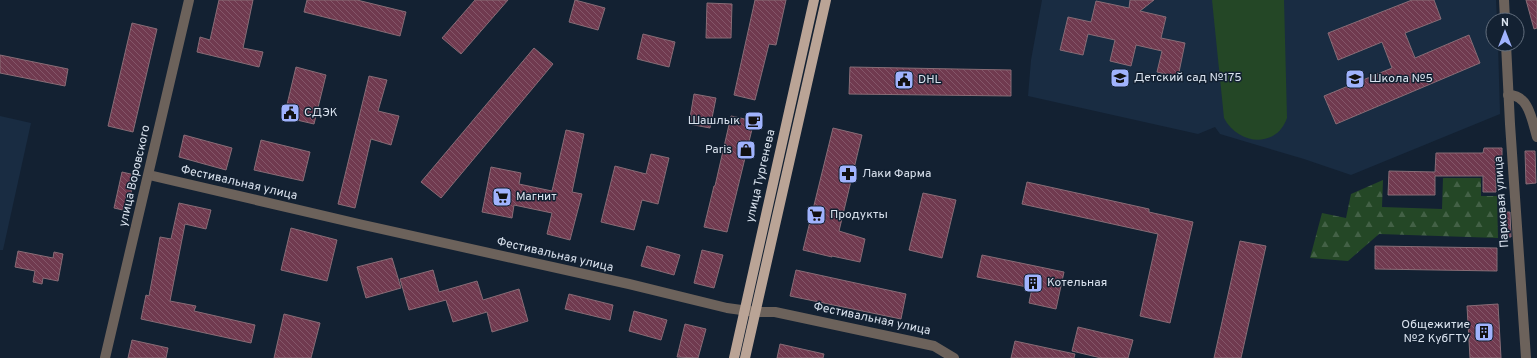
<svg xmlns="http://www.w3.org/2000/svg" width="1537" height="358" font-family="Overpass,sans-serif">
	<style>
		.built { fill: #192c42 }
		.grass { fill: #244726 }
		.forest { fill: url(#forest-firs) }
		.building { fill: url(#building-back-hatch); stroke: #886c76 }
		.lines { fill: none; stroke-linecap: round; stroke-linejoin: round }
		.minor { stroke: #6c625b; stroke-width: 10 }
		.major { stroke: #baa496; stroke-width: 10 }
		.labels { text-anchor: middle; dominant-baseline: central; stroke-width: 3; stroke-linejoin: round; paint-order: stroke }
		.poi-label { font-size: 12px; fill: #d9e2ee; stroke: #132132; text-anchor: start }
		.street-label { font-size: 12px; fill: #d9e2ee; stroke: #132132 }
	</style>
	<defs>
		<pattern id="forest-firs" width="22" height="20" patternUnits="userSpaceOnUse"><rect width="22" height="20" fill="#244726"/><path d="M5 1l3.5 6h-7zM16 11l3.5 6h-7z" fill="#436146"/></pattern>
		<pattern id="building-back-hatch" width="6" height="6" patternUnits="userSpaceOnUse"><rect width="6" height="6" fill="#703a4f"/><path d="M-1 5l2 2M0 0l6 6M5-1l2 2" fill="none" stroke="#845669"/></pattern>
	</defs>
	<rect width="100%" height="100%" fill="#132132"/>
	<g class="built">
		<polygon points="1042,0 1496,0 1497,20 1493,20 1493,44 1498,44 1500,114 1351,175 1304,159 1220,134 1215,127 1198,134 1028,96 1031,60"/>
		<polygon points="0,116 31,123 3,250 0,250"/>
	</g>
	<path class="grass" d="M1212,0H1284L1287,118C1276,149 1238,145 1224,118Z"/>
	<polygon class="forest" points="1443,178 1481,178 1481,196 1497,196 1498,238 1379,234 1348,261 1310,258 1322,213 1346,218 1351,194 1383,180 1382,207 1442,209"/>
	<g class="building">
		<polygon points="219,0 253,0 243,48 263,52 259,67 197,52 200,37 210,40"/>
		<polygon points="307,0 357,0 406,12 400,36 304,12"/>
		<polygon points="475,0 508,0 461,54 442,38"/>
		<polygon points="575,0 605,8 598,30 569,22"/>
		<polygon points="755,0 786,0 776,45 769,44 755,100 734,95"/>
		<polygon points="1130,0 1154,0 1140,11 1166,17 1161,38 1185,43 1178,77 1157,72 1162,51 1136,45 1131,66 1110,61 1115,40 1088,34 1083,55 1060,50 1068,17 1091,22 1096,1 1129,8"/>
		<polygon points="1412,0 1434,0 1441,19 1405,33 1415,58 1469,35 1480,63 1336,124 1324,96 1392,68 1382,42 1338,60 1328,33"/>
		<polygon points="1526,0 1537,0 1537,28 1534,29"/>
		<polygon points="707,3 732,4 731,38 706,38"/>
		<polygon points="132,23 157,29 133,132 108,126"/>
		<polygon points="643,34 675,42 669,67 637,59"/>
		<polygon points="534,48 553,64 441,198 421,182"/>
		<polygon points="0,55 68,69 65,86 0,73"/>
		<polygon points="296,67 326,75 314,124 284,117"/>
		<polygon points="850,67 1011,70 1011,96 849,94"/>
		<polygon points="369,76 387,80 378,111 399,116 391,145 371,139 355,208 338,204"/>
		<polygon points="694,94 716,98 710,128 689,124"/>
		<polygon points="731,116 754,121 727,232 704,227 714,186 715,186"/>
		<polygon points="833,128 862,135 839,231 865,239 860,262 832,256 832,257 803,250"/>
		<polygon points="566,130 584,134 572,192 582,194 570,240 547,234 552,213 514,205 512,218 482,212 491,167 521,173 519,184 552,191"/>
		<polygon points="184,135 232,148 226,170 179,157"/>
		<polygon points="261,140 310,152 303,181 254,170"/>
		<polygon points="1484,148 1502,148 1502,176 1496,176 1496,192 1483,192 1483,176 1435,176 1435,195 1388,195 1389,171 1435,172 1436,153 1483,153"/>
		<polygon points="1525,151 1535,151 1536,183 1526,184"/>
		<polygon points="651,154 669,158 658,204 642,200 634,230 601,222 615,166 646,174"/>
		<polygon points="122,172 135,175 127,211 114,208"/>
		<polygon points="1027,182 1149,209 1149,212 1193,222 1170,323 1140,316 1158,234 1022,204"/>
		<polygon points="923,193 956,200 942,258 909,250"/>
		<polygon points="179,203 211,210 206,229 185,224 170,301 196,306 194,311 255,325 251,343 141,319 146,295 149,296 160,237 171,239"/>
		<polygon points="1501,212 1510,212 1511,237 1501,237"/>
		<polygon points="291,228 337,240 327,281 281,270"/>
		<polygon points="1240,241 1266,246 1241,358 1214,358"/>
		<polygon points="647,246 680,255 674,275 641,266"/>
		<polygon points="1375,246 1497,248 1497,271 1375,269"/>
		<polygon points="702,250 723,255 714,288 694,283"/>
		<polygon points="18,251 53,258 54,252 63,254 58,281 43,278 42,284 33,282 35,271 15,267"/>
		<polygon points="982,255 1064,272 1056,309 1029,303 1032,288 977,277"/>
		<polygon points="392,258 401,288 366,298 357,267"/>
		<polygon points="433,270 439,292 477,281 483,300 519,289 528,321 492,332 487,312 453,322 446,300 409,310 400,279"/>
		<polygon points="796,270 906,294 901,319 790,296"/>
		<polygon points="569,294 613,305 610,320 565,309"/>
		<polygon points="1498,304 1501,358 1470,358 1467,306"/>
		<polygon points="634,311 667,320 661,340 629,331"/>
		<polygon points="284,314 320,323 311,358 274,358"/>
		<polygon points="685,324 706,329 698,358 677,357"/>
		<polygon points="1078,327 1133,340 1128,358 1101,358 1072,351"/>
		<polygon points="132,340 168,348 166,358 128,358"/>
		<polygon points="1015,341 1075,354 1074,358 1011,358"/>
		<polygon points="780,344 824,354 823,358 777,358"/>
	</g>
	<g class="lines">
		<g class="minor">
			<polyline points="1504,0 1505,20"/>
			<polyline points="1506,44 1510,124 1526,358"/>
			<path d="M1508,95C1529,94 1532,121 1537,137"/>
			<polyline points="149,175 359,224 629,284 727,308 756,312 775,312 934,346 954,358"/>
			<polyline points="105,358 189,0"/>
		</g>
		<g class="major">
			<polyline points="734,358 814,0"/>
			<polyline points="745,358 826,0"/>
		</g>
	</g>
	<defs>
		<symbol id="school-square" viewBox="-11 -11 22 22"><rect x="-9" y="-9" width="18" height="18" rx="4" fill="#a0b3fd" stroke="#132132"/><path d="M0-5L7-2L0 1L-7-2ZM-4 1L0 2.5L4 1V4Q0 6-4 4Z" fill="#111"/></symbol>
		<symbol id="civic-square" viewBox="-11 -11 22 22"><rect x="-9" y="-9" width="18" height="18" rx="4" fill="#a0b3fd" stroke="#132132"/><path d="M-.6-6.5H3V-4.5H.6V-3L4-1V1h2V6H-6V1h2V-1L-.6-3ZM-1.2 2.5V6h2.4V2.5Z" fill="#111"/></symbol>
		<symbol id="cafe-square" viewBox="-11 -11 22 22"><rect x="-9" y="-9" width="18" height="18" rx="4" fill="#a0b3fd" stroke="#132132"/><path d="M-5.5-4.5H6V0H3Q3 3.5 0 3.5H-2.5Q-5.5 3.5-5.5 0ZM3-3.2v2h1.7v-2ZM-6 4.5H4V6H-6Z" fill="#111"/></symbol>
		<symbol id="shop-square" viewBox="-11 -11 22 22"><rect x="-9" y="-9" width="18" height="18" rx="4" fill="#a0b3fd" stroke="#132132"/><path d="M-5-2.5h2.3a2.7 3.5 0 0 1 5.4 0H5L5.5 6h-11ZM-1.5-2.5h3a1.5 2.3 0 0 0-3 0Z" fill="#111"/></symbol>
		<symbol id="pharmacy-square" viewBox="-11 -11 22 22"><rect x="-9" y="-9" width="18" height="18" rx="4" fill="#a0b3fd" stroke="#132132"/><path d="M-2-6h4v4h4v4h-4v4h-4v-4h-4v-4h4Z" fill="#111"/></symbol>
		<symbol id="supermarket-square" viewBox="-11 -11 22 22"><rect x="-9" y="-9" width="18" height="18" rx="4" fill="#a0b3fd" stroke="#132132"/><path d="M-6-5.5h2.5l.6 2H6L4.5 2H-2.5L-4.4-4H-6ZM-1.5 3.2a1.3 1.3 0 1 0 .1 0ZM3 3.2a1.3 1.3 0 1 0 .1 0Z" fill="#111"/></symbol>
		<symbol id="building-square" viewBox="-11 -11 22 22"><rect x="-9" y="-9" width="18" height="18" rx="4" fill="#a0b3fd" stroke="#132132"/><path d="M-4-6H4V6H1V3H-1V6H-4ZM-2.5-4.3h1.7v1.8h-1.7ZM.8-4.3h1.7v1.8H.8ZM-2.5-1h1.7V.8h-1.7ZM.8-1h1.7V.8H.8Z" fill="#111"/></symbol>
	</defs>
	<g fill-rule="evenodd">
		<use href="#school-square" x="1109" y="67" width="22" height="22"/>
		<use href="#school-square" x="1344" y="68" width="22" height="22"/>
		<use href="#civic-square" x="893" y="69" width="22" height="22"/>
		<use href="#civic-square" x="279" y="102" width="22" height="22"/>
		<use href="#cafe-square" x="743" y="110" width="22" height="22"/>
		<use href="#shop-square" x="735" y="139" width="22" height="22"/>
		<use href="#pharmacy-square" x="837" y="163" width="22" height="22"/>
		<use href="#supermarket-square" x="491" y="186" width="22" height="22"/>
		<use href="#supermarket-square" x="805" y="204" width="22" height="22"/>
		<use href="#building-square" x="1022" y="272" width="22" height="22"/>
		<use href="#building-square" x="1473" y="321" width="22" height="22"/>
	</g>
	<g class="labels">
		<g class="poi-label">
			<text x="1134" y="78">Детский сад №175</text>
			<text x="1369" y="79">Школа №5</text>
			<text x="918" y="80">DHL</text>
			<text x="304" y="113">СДЭК</text>
			<text x="740" y="121" text-anchor="end">Шашлык</text>
			<text x="732" y="150" text-anchor="end">Paris</text>
			<text x="862" y="174">Лаки Фарма</text>
			<text x="516" y="197">Магнит</text>
			<text x="830" y="215">Продукты</text>
			<text x="1047" y="283">Котельная</text>
			<text x="1470" y="325" text-anchor="end">Общежитие<tspan x="1470" dy="14">№2 КубГТУ</tspan></text>
		</g>
		<g class="street-label">
			<text transform="translate(135 176) rotate(-77)">улица Воровского</text>
			<text transform="translate(761 176) rotate(-77)">улица Тургенева</text>
			<text transform="translate(239 183) rotate(13)">Фестивальная улица</text>
			<text transform="translate(1502 202) rotate(-94)">Парковая улица</text>
			<text transform="translate(555 255) rotate(13)">Фестивальная улица</text>
			<text transform="translate(872 319) rotate(12)">Фестивальная улица</text>
		</g>
	</g>
	<g transform="translate(1505 32)"><circle r="19" fill="#132132" stroke="#626e7d"/>
	<path d="M0-3L7 15L0 10L-7 15Z" fill="#a0b3fd"/>
	<text y="-6" font-size="11" font-weight="bold" text-anchor="middle" fill="#d9e2ee">N</text>
	</g>
</svg>
